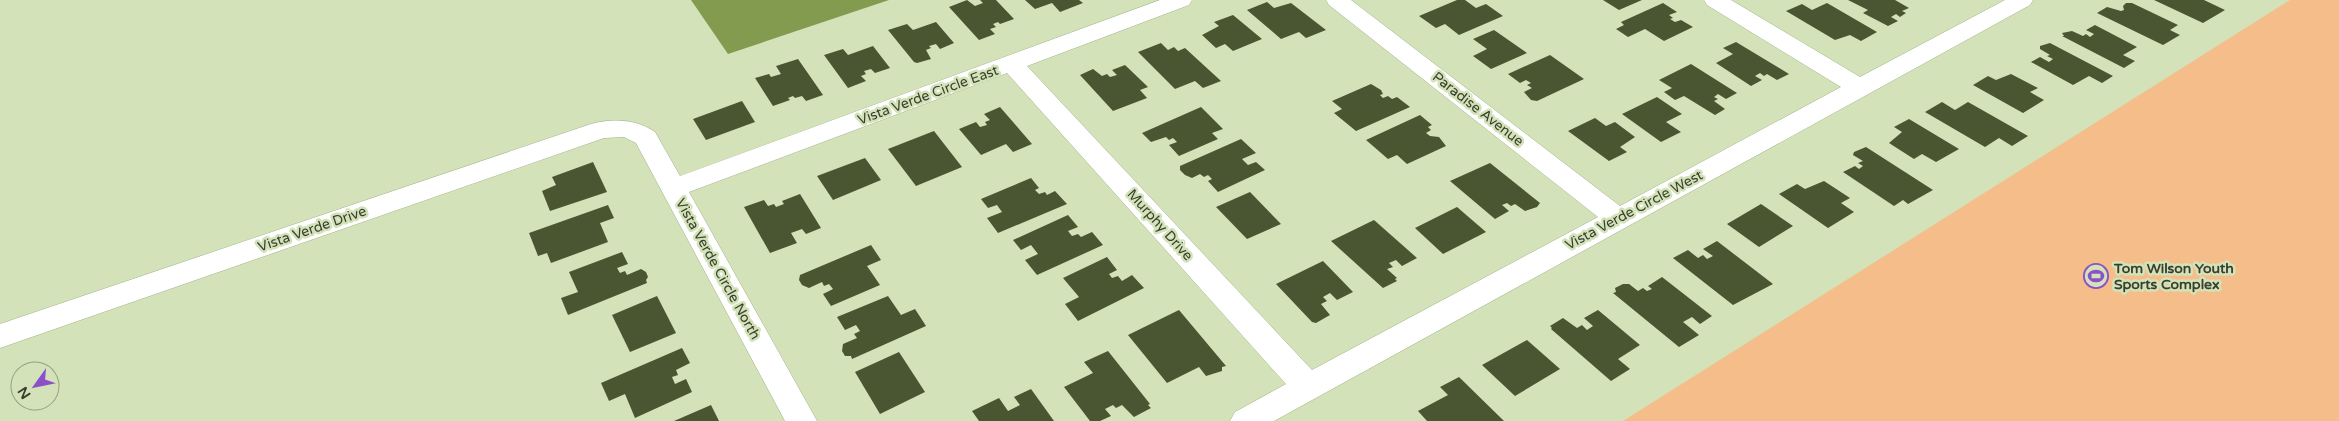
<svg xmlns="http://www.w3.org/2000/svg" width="2339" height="421" font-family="'Varela Round',sans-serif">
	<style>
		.green { fill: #f4bd8a }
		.water { fill: #829b4e }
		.building { fill: #495631 }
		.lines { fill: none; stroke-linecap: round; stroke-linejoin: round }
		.minor-casing { stroke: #a3b289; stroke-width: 1 }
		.minor { fill: #fff; fill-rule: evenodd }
		.labels { text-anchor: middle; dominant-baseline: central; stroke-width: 5; stroke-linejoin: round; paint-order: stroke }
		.street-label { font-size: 14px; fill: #393f2e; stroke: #d3e2b8 }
		.poi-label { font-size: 14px; font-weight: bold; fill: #393f2e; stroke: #d3e2b8; text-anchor: start }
	</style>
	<rect width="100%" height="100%" fill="#d3e2b8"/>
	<polygon class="green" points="2290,0 2339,0 2339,421 1623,421"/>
	<polygon class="water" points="691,0 889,0 728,54"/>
	<g class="building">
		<polygon points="967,0 975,6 983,3 980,0 996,0 1014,19 1000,24 998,22 993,24 996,27 990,29 995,34 979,40 949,7"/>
		<polygon points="1025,0 1079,0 1083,3 1060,12 1052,3 1035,9"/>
		<polygon points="1457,0 1465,0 1476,8 1486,4 1503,16 1459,35 1445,24 1436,28 1419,16"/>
		<polygon points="1603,0 1642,0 1619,10"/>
		<polygon points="1848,0 1895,0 1909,8 1902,11 1906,13 1900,17 1896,14 1891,17 1898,21 1888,26 1863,13 1868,10"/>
		<polygon points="2154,0 2204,0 2225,10 2203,23"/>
		<polygon points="1267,2 1274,8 1291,3 1326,30 1306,38 1299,32 1281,39 1247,10"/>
		<polygon points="1663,3 1677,12 1669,15 1673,18 1670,19 1675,22 1681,20 1693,27 1664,41 1645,29 1628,37 1616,29 1624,25 1621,22"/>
		<polygon points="1827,3 1877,32 1861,41 1850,35 1835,40 1786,11 1802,4 1812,10"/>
		<polygon points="2126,3 2132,3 2178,25 2170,30 2180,35 2163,45 2097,13 2107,7 2121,11 2124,10 2123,6"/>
		<polygon points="1233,15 1262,39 1233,51 1225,44 1216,48 1202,35 1219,26 1214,22"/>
		<polygon points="936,22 954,43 940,49 936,44 929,46 931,48 926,50 931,59 917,63 914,62 888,30 907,24 913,30"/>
		<polygon points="2095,25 2137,47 2123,55 2135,61 2124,68 2062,36 2064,36 2062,33 2072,31 2083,36 2086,34 2090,37 2094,34 2086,30"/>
		<polygon points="1494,30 1527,53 1491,69 1473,56 1487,49 1473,39"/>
		<polygon points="1736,42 1789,74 1777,80 1767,74 1764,76 1760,73 1755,76 1762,80 1751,86 1716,63 1733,54 1723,48"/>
		<polygon points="1161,43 1168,50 1174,47 1178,51 1185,48 1221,81 1203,88 1195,81 1175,89 1138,52"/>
		<polygon points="2050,43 2113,76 2102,83 2089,76 2073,85 2031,62 2040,57 2049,62 2053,59 2047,56 2050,55 2040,49 2040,46"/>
		<polygon points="873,46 890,68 875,73 871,69 864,71 866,74 861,76 866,81 848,88 824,55 843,49 848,55"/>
		<polygon points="1550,55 1584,79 1537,101 1531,100 1524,92 1532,88 1527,85 1531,83 1526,80 1520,83 1508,74"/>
		<polygon points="798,59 823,95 806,101 802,96 795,98 793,96 788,98 790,100 773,106 755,78 769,74 771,77 781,74 776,66"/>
		<polygon points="1691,64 1737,93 1726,99 1718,94 1714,97 1718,99 1714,101 1725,109 1715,115 1684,96 1675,100 1664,92 1672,88 1659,80"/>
		<polygon points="1125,65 1148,87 1140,90 1147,98 1113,111 1080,75 1093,69 1102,76 1107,74 1110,77 1117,75 1112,70"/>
		<polygon points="2011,74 2038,88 2030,92 2044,100 2023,113 1973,85 1988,76 1996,80"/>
		<polygon points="1371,84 1381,90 1383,94 1380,95 1383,98 1388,96 1392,99 1397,97 1410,107 1356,131 1334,113 1342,109 1332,101"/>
		<polygon points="1657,97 1682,114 1666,122 1681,132 1661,142 1622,114"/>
		<polygon points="742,101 755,122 706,140 693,119"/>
		<polygon points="1942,102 1955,110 1968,102 2028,136 2012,146 1999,138 1985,147 1925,112"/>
		<polygon points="1000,107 1032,144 1013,152 1006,144 981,155 959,129 976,122 980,127 987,125 985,122 990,120 984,114"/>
		<polygon points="1201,107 1223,129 1212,133 1218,139 1179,156 1169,145 1177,142 1173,138 1169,140 1166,137 1151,142 1142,133"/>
		<polygon points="1420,115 1432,125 1428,127 1431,130 1426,133 1430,136 1439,137 1446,146 1407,164 1397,155 1388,159 1366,140"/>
		<polygon points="1595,118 1606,126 1615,122 1635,137 1620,147 1627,152 1609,161 1568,131"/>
		<polygon points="1909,119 1959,149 1936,162 1922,154 1914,159 1889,143 1902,132 1894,127"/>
		<polygon points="934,131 962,167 916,186 888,149"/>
		<polygon points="1241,139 1256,153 1242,159 1248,165 1256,162 1265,170 1218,192 1208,181 1212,179 1208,175 1204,177 1200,174 1192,178 1185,175 1180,170 1180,166"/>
		<polygon points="1866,147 1933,190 1908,204 1903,200 1894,206 1843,172 1855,166 1859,169 1863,166 1858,163 1863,161 1853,155 1854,152"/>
		<polygon points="865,158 881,180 833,200 817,176"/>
		<polygon points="593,162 607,192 550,211 542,191 556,185 552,177"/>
		<polygon points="1490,163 1540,203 1537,207 1525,211 1515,204 1511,206 1507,203 1502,205 1509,211 1495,219 1450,181"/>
		<polygon points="1031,178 1039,188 1035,190 1039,194 1045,192 1047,195 1055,191 1067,204 998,233 987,218 1002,212 997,205 988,208 981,199"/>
		<polygon points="1824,181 1850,198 1841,203 1854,212 1828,228 1779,194 1797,184 1805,189"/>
		<polygon points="1250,192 1281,224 1247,239 1216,207"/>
		<polygon points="800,194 821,228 806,234 802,229 791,233 797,243 770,253 744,207 764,200 768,206 774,204 776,207 784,204 782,201"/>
		<polygon points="1761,204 1793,226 1759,247 1727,224"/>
		<polygon points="608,205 614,218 600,223 608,242 551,263 547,253 538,256 529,233"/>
		<polygon points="1457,207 1486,232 1443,254 1415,228"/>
		<polygon points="1068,215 1078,227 1068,231 1072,236 1078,234 1081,237 1092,232 1103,245 1037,275 1025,260 1038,254 1031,245 1021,250 1013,240"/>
		<polygon points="1374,220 1417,258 1402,266 1396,260 1389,263 1393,267 1387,269 1397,278 1395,279 1397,281 1383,288 1331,241"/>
		<polygon points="1717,241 1773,284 1733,305 1673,258 1688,250 1698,258 1703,255 1707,259 1713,256 1703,249"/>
		<polygon points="871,245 881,260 867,266 880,285 831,306 823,294 833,289 829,284 824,286 822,282 809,288 802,285 799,280 800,275"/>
		<polygon points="622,252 628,264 617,268 620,273 625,271 627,275 641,269 646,272 648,277 646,280 647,283 568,315 561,298 578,292 569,272"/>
		<polygon points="1107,257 1117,270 1109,274 1112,278 1118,276 1122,281 1132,275 1144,288 1078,321 1065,304 1079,297 1063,278"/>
		<polygon points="1323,261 1353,292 1337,300 1330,293 1323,297 1327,301 1321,304 1330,315 1316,323 1312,322 1276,284"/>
		<polygon points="1662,277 1712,316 1700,324 1692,317 1683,322 1699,335 1679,347 1613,293 1616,292 1615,288 1623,284 1629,284 1638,291 1643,288 1647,291 1652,289 1648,286"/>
		<polygon points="657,296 676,333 630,352 612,315"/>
		<polygon points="888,296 901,315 915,309 926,326 852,359 851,356 845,356 842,351 843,344 857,338 854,334 860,331 856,325 845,330 837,317"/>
		<polygon points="1179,310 1226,366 1222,367 1222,371 1206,376 1199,367 1167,383 1128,335"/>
		<polygon points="1598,310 1640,345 1618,359 1630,369 1611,381 1551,329 1552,328 1550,326 1563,318 1577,328 1582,325 1587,330 1593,326 1584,318"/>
		<polygon points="1527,340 1560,369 1515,396 1482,365"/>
		<polygon points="682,348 690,363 676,370 678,375 672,377 675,384 686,379 692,392 635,418 625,394 609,401 601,383"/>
		<polygon points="1108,351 1150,404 1148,405 1151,408 1134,417 1122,405 1116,408 1113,405 1105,409 1111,416 1100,421 1090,421 1064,387 1093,373 1084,362"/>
		<polygon points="899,352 925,392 880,414 855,372"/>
		<polygon points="1459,377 1504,421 1427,421 1418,411 1448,395 1440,387"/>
		<polygon points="1031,389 1054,421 979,421 972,411 999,398 1008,411 1020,405 1014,397"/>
		<polygon points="711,405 719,421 674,421"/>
	</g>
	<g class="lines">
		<defs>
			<path id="minor" d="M1160,0H1192L1189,5L1027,66L1312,370L1598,217L1329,5L1326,0H1351L1620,206L1841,87L1707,5L1704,0H1731L1860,77L2005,0H2033L2030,5L1274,421H1230L1235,412L1286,384L1007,73L689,192L817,421H785L636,143L624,137L604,138L0,348V324L591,124C613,118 636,119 655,132L680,176Z"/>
		</defs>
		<use href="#minor" class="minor-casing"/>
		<use href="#minor" class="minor"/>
	</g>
	<defs>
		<symbol id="stadium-ring" viewBox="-11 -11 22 22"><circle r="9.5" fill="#d3e2b8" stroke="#8c51c8" stroke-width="1.5"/><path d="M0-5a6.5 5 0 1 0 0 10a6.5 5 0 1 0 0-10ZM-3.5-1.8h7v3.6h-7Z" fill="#8c51c8"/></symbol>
	</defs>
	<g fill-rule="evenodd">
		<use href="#stadium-ring" x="2082" y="262" width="28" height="28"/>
	</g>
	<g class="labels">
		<g class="street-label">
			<text transform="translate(928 95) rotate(-20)">Vista Verde Circle East</text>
			<text transform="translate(1478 109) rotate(38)">Paradise Avenue</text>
			<text transform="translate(1634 210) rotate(-28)">Vista Verde Circle West</text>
			<text transform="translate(1160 225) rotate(48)">Murphy Drive</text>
			<text transform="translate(312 229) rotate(-19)">Vista Verde Drive</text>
			<text transform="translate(718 269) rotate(61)">Vista Verde Circle North</text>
		</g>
		<g class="poi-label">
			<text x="2114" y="268">Tom Wilson Youth<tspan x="2114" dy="16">Sports Complex</tspan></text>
		</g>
	</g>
	<g transform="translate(35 386) rotate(237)"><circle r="24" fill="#d3e2b8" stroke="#95a181"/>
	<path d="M0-4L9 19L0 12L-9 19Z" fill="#8c51c8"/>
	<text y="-8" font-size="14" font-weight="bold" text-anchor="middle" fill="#393f2e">N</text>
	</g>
</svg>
